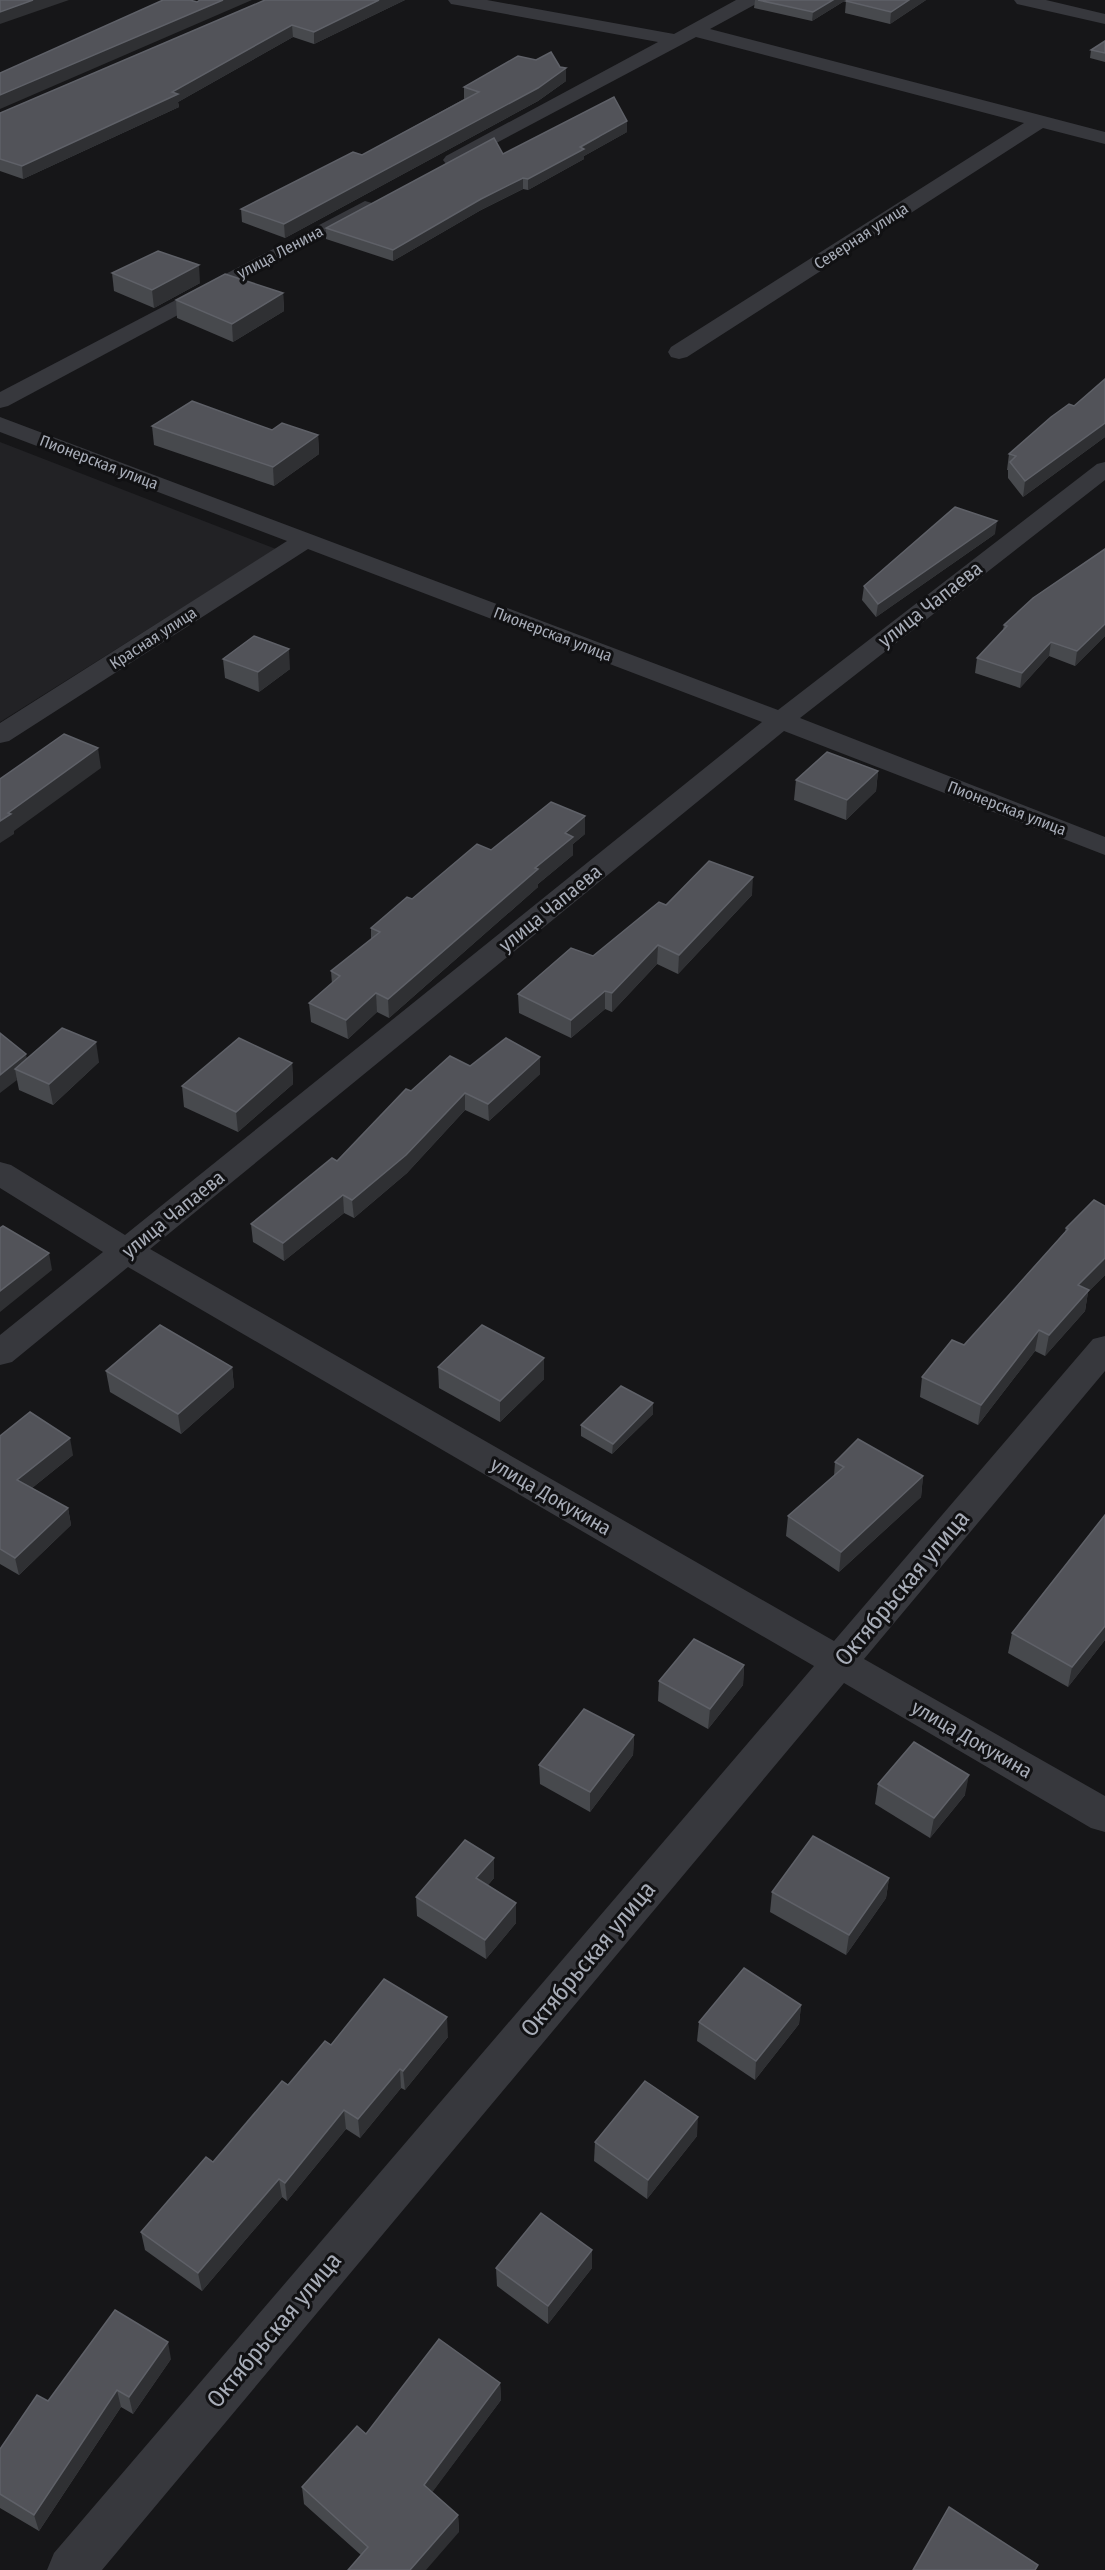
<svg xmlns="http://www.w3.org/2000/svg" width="1105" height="2570" font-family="'Fira Sans Condensed',sans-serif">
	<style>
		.built { fill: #222225 }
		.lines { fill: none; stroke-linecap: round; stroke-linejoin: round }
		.minor { fill: #37383d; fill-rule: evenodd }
		.wall { fill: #47494d }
		.shaded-wall { fill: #2f3033 }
		.building { fill: #525359; stroke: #5f6168; stroke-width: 1.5 }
		.labels { text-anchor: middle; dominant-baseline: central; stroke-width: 6; stroke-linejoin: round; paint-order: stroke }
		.far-street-label { font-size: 16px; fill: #a8adb8; stroke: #111113 }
		.street-label { font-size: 20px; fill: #a8adb8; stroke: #111113 }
		.near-street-label { font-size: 24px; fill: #a8adb8; stroke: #111113 }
	</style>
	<rect width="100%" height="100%" fill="#161618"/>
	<polygon class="built" points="0,442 276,549 0,722"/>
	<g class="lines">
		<g class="minor">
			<polygon points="448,0 487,0 674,34 736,0 759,0 756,4 710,29 1105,132 1105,144 1043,128 687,357 679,359 671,357 668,352 671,347 1024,123 696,37 453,166 446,164 443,160 446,156 658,42 457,5 451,4"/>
			<polygon points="1014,0 1046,0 1105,14 1105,24 1017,4"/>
			<polygon points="365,201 372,203 375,207 372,211 8,406 0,408 0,392"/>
			<polygon points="0,417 778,710 1097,464 1105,462 1105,480 800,718 1105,837 1105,855 784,731 150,1249 834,1641 1093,1339 1105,1336 1105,1371 864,1659 1105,1796 1105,1832 1091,1828 844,1683 102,2570 47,2570 54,2553 814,1666 128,1267 12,1362 0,1365 0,1335 103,1252 0,1188 0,1162 11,1165 125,1235 762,722 308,549 9,741 0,743 0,723 287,541 0,432"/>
		</g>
	</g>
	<g class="wall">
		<polygon points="265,0 405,0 314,44 293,37 178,102 179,107 23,179 0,171 0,113"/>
		<polygon points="755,0 846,0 812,21 754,8"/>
		<polygon points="926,0 890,24 845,13 846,1"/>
		<polygon points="1105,41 1105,62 1090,58 1091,50"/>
		<polygon points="560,67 566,68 566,81 538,101 285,238 242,222 241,209 362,155 464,99 464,87"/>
		<polygon points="627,132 584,156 584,159 528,190 523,189 481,210 393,261 326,239 326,228 503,154"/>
		<polygon points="112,273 200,283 154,308 114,291"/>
		<polygon points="283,293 284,311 233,342 177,318 176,300"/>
		<polygon points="1105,379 1105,437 1023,497 1008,478 1008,470 1007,470 1009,454 1074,406"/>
		<polygon points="152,426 318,435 319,454 274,486 154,445"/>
		<polygon points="995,534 876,617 862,600 864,586"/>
		<polygon points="1105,549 1105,636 1075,666 1049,656 1020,688 975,673 977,658 1003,630 1004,625"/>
		<polygon points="223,659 290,669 259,692 225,678"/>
		<polygon points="878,771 876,791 846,820 794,800 796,780"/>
		<polygon points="585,834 573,844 573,855 538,884 538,887 389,1018 377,1012 348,1039 311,1022 309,1003 332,984 331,971 371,939 371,928 412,899 491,850"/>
		<polygon points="752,895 678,974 657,964 612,1012 605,1009 571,1038 519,1013 518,994 593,956 666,905"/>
		<polygon points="0,1033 27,1059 99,1062 53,1105 19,1090 17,1080"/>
		<polygon points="292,1063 293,1084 238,1132 184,1107 182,1086"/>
		<polygon points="470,1066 540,1074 489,1121 465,1110 407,1173 354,1218 344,1213 284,1261 253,1242 251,1224 337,1161 411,1091"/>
		<polygon points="1105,1206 1105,1275 1088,1292 1085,1311 1045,1356 1035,1351 978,1425 920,1397 922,1377 964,1345 1065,1232 1066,1228"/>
		<polygon points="232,1367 234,1387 181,1434 110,1392 106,1371"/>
		<polygon points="438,1367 544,1379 500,1422 439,1388"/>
		<polygon points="653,1403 653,1414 612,1454 581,1436 581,1425"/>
		<polygon points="0,1436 73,1455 32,1488 68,1508 71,1525 19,1575 0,1564"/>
		<polygon points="835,1462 923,1476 921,1497 839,1572 786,1536 788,1516 834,1476"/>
		<polygon points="1105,1515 1105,1640 1068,1687 1008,1653 1012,1633"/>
		<polygon points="744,1665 743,1685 708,1729 658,1701 659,1681"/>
		<polygon points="634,1735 633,1755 590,1812 540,1784 539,1765"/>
		<polygon points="878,1784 965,1795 930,1838 875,1804"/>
		<polygon points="494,1858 494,1878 488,1885 516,1903 516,1923 486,1959 417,1916 416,1897"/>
		<polygon points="889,1878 886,1898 846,1955 770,1912 772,1892"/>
		<polygon points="801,2005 799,2024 755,2080 697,2041 699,2022"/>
		<polygon points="448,2037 405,2090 401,2088 360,2138 346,2129 287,2201 282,2197 202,2291 145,2250 141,2232 213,2162 288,2085 331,2045"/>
		<polygon points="697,2136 647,2199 594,2161 595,2142"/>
		<polygon points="592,2250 592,2268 548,2324 497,2286 496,2268"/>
		<polygon points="171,2359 133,2414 121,2407 39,2531 0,2508 0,2449 48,2401"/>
		<polygon points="500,2383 501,2400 432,2492 458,2515 459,2532 361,2555 304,2504 302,2487 366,2434"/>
	</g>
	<g class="shaded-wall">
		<polygon points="33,0 69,0 0,24 0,12"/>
		<polygon points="223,0 252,0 0,109 0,95"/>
		<polygon points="379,0 405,0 314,44 314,32"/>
		<polygon points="833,0 846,0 812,21 813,12"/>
		<polygon points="909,0 926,0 890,24 891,12"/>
		<polygon points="292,25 293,37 178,102 179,107 23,179 22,166 172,92"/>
		<polygon points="566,68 566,81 538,101 285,238 284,224"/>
		<polygon points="627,121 627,132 584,156 584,159 528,190 528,179"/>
		<polygon points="523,178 523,189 481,210 393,261 393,250 481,199"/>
		<polygon points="199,265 200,283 154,308 152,290"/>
		<polygon points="283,293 284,311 233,342 232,324"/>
		<polygon points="1105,423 1105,437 1023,497 1025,481"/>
		<polygon points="318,435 319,454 274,486 273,467"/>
		<polygon points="997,521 995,534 876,617 878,604"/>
		<polygon points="1105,624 1105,636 1075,666 1077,651"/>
		<polygon points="1051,642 1049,656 1020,688 1022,673"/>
		<polygon points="289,649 290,669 259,692 258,672"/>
		<polygon points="98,748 101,768 14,831 14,834 0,843 0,821 8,813"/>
		<polygon points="878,771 876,791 846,820 847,800"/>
		<polygon points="585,816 585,834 573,844 573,855 538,884 538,887 389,1018 388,999 535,868 565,833"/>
		<polygon points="753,877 752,895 678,974 679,955"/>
		<polygon points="658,945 657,964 612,1012 612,993"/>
		<polygon points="605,991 605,1009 571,1038 571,1020"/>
		<polygon points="376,993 377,1012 348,1039 346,1020"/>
		<polygon points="96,1042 99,1062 53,1105 49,1084"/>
		<polygon points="26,1054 29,1070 15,1069 17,1080 0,1093 0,1075"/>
		<polygon points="540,1057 540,1074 489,1121 488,1104"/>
		<polygon points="292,1063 293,1084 238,1132 236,1112"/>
		<polygon points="465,1093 465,1110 407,1173 354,1218 352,1200"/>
		<polygon points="343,1195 344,1213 284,1261 283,1243"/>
		<polygon points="49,1253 52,1270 0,1312 0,1291"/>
		<polygon points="1105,1258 1105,1275 1088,1292 1085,1311 1045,1356 1049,1335 1078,1285"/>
		<polygon points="1039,1330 1035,1351 978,1425 981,1405"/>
		<polygon points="544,1358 544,1379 500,1422 500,1401"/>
		<polygon points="232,1367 234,1387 181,1434 178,1414"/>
		<polygon points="653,1403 653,1414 612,1454 613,1444"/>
		<polygon points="70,1438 73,1455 21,1497 17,1480"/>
		<polygon points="923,1476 921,1497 839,1572 841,1552"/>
		<polygon points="68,1508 71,1525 19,1575 15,1558"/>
		<polygon points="1105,1626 1105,1640 1068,1687 1072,1667"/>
		<polygon points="744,1665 743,1685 708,1729 710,1709"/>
		<polygon points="634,1735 633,1755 590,1812 590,1792"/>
		<polygon points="969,1775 965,1795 930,1838 934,1818"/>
		<polygon points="494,1858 494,1878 477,1898 476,1878"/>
		<polygon points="889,1878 886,1898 846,1955 849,1935"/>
		<polygon points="516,1903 516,1923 486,1959 485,1940"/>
		<polygon points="801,2005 799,2024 755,2080 756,2061"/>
		<polygon points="447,2017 448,2037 405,2090 403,2071"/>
		<polygon points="400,2069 401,2088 360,2138 358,2119"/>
		<polygon points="344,2110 346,2129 287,2201 285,2183"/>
		<polygon points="698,2117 697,2136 647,2199 648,2180"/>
		<polygon points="279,2179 282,2197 202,2291 198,2273"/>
		<polygon points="592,2250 592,2268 548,2324 548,2306"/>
		<polygon points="168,2342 171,2359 133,2414 129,2397"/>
		<polygon points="500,2383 501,2400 425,2502 424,2485"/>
		<polygon points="117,2390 121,2407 39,2531 34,2515"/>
		<polygon points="458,2515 459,2532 426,2570 410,2570"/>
	</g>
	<g class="building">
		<polygon points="0,0 33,0 0,12"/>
		<polygon points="163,0 190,0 197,2 200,0 223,0 0,95 0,73"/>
		<polygon points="265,0 379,0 314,32 292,25 172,92 178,94 22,166 0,159 0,113"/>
		<polygon points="758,0 833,0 813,12"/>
		<polygon points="848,0 909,0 891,12 846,1"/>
		<polygon points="1105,41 1105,53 1091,50"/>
		<polygon points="551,52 560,67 566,68 538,88 284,224 241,209 353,152 362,155 479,92 464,87 518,56 536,60"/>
		<polygon points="614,97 627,121 580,147 584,149 528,179 523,178 481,199 393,250 326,228 494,138 503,154"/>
		<polygon points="158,251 199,265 152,290 112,273"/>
		<polygon points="225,274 283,293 232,324 176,300"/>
		<polygon points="1105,379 1105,423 1025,481 1010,462 1016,456 1009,454 1051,417 1069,404 1074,406"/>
		<polygon points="192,401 272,430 282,423 318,435 273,467 152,426"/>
		<polygon points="955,507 997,521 878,604 864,586"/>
		<polygon points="1105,549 1105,624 1077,651 1051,642 1022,673 977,658 1007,626 1004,625 1033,598"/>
		<polygon points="254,636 289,649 258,672 223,659"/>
		<polygon points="64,734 98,748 8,813 11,814 0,821 0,779"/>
		<polygon points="827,752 878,771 847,800 796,780"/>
		<polygon points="551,802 585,816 565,833 573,837 535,868 538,869 388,999 376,993 346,1020 309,1003 340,976 331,971 380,932 371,928 407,897 412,899 477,844 491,850"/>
		<polygon points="709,861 753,877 679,955 658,945 612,993 605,991 571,1020 518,994 571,948 593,956 659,902 666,905"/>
		<polygon points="62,1028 96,1042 49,1084 15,1069"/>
		<polygon points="0,1033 26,1054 0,1075"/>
		<polygon points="239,1038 292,1063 236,1112 182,1086"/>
		<polygon points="506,1038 540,1057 488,1104 465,1093 406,1155 352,1200 343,1195 283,1243 251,1224 332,1158 337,1161 406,1089 411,1091 450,1056 470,1066"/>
		<polygon points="1094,1200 1105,1206 1105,1258 1078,1285 1089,1290 1049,1335 1039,1330 981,1405 922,1377 952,1340 964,1345 1068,1229 1066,1228"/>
		<polygon points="3,1226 49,1253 0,1291 0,1228"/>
		<polygon points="160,1325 232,1367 178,1414 106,1371"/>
		<polygon points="482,1325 544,1358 500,1401 438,1367"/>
		<polygon points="621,1386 653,1403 613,1444 581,1425"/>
		<polygon points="30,1412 70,1438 17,1480 68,1508 15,1558 0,1549 0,1436"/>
		<polygon points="858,1439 923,1476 841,1552 788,1516 844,1467 835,1462"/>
		<polygon points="1105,1515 1105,1626 1072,1667 1012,1633"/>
		<polygon points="694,1639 744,1665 710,1709 659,1681"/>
		<polygon points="584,1709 634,1735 590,1792 539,1765"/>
		<polygon points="914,1742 969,1775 934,1818 878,1784"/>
		<polygon points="813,1836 889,1878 849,1935 772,1892"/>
		<polygon points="465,1840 494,1858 476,1878 516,1903 485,1940 416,1897"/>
		<polygon points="744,1968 801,2005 756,2061 699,2022"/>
		<polygon points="384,1979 447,2017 403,2071 400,2069 358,2119 344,2110 285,2183 279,2179 198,2273 141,2232 206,2157 213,2162 282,2081 288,2085 325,2041 331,2045"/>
		<polygon points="645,2081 698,2117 648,2180 595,2142"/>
		<polygon points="541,2213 592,2250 548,2306 496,2268"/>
		<polygon points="115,2310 168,2342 129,2397 117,2390 34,2515 0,2494 0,2449 37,2395 48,2401"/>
		<polygon points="439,2339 500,2383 424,2485 458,2515 410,2570 348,2570 368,2547 302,2487 357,2426 366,2434"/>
		<polygon points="949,2507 1038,2565 1035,2570 913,2570"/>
	</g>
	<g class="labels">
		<g class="far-street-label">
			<text transform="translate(861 236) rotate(-33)">Северная улица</text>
			<text transform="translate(280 252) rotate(-28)">улица Ленина</text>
			<text transform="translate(99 462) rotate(21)">Пионерская улица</text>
			<text transform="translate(553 634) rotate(21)">Пионерская улица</text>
			<text transform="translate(153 638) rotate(-33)">Красная улица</text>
			<text transform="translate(1007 808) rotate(21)">Пионерская улица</text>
		</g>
		<g class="street-label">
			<text transform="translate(930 604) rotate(-38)">улица Чапаева</text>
			<text transform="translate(550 908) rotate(-39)">улица Чапаева</text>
			<text transform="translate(173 1214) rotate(-39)">улица Чапаева</text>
			<text transform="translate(551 1496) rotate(30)">улица Докукина</text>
			<text transform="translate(972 1739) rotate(30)">улица Докукина</text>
		</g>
		<g class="near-street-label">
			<text transform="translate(902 1588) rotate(-50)">Октябрьская улица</text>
			<text transform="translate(588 1959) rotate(-50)">Октябрьская улица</text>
			<text transform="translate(274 2330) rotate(-50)">Октябрьская улица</text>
		</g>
	</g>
</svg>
